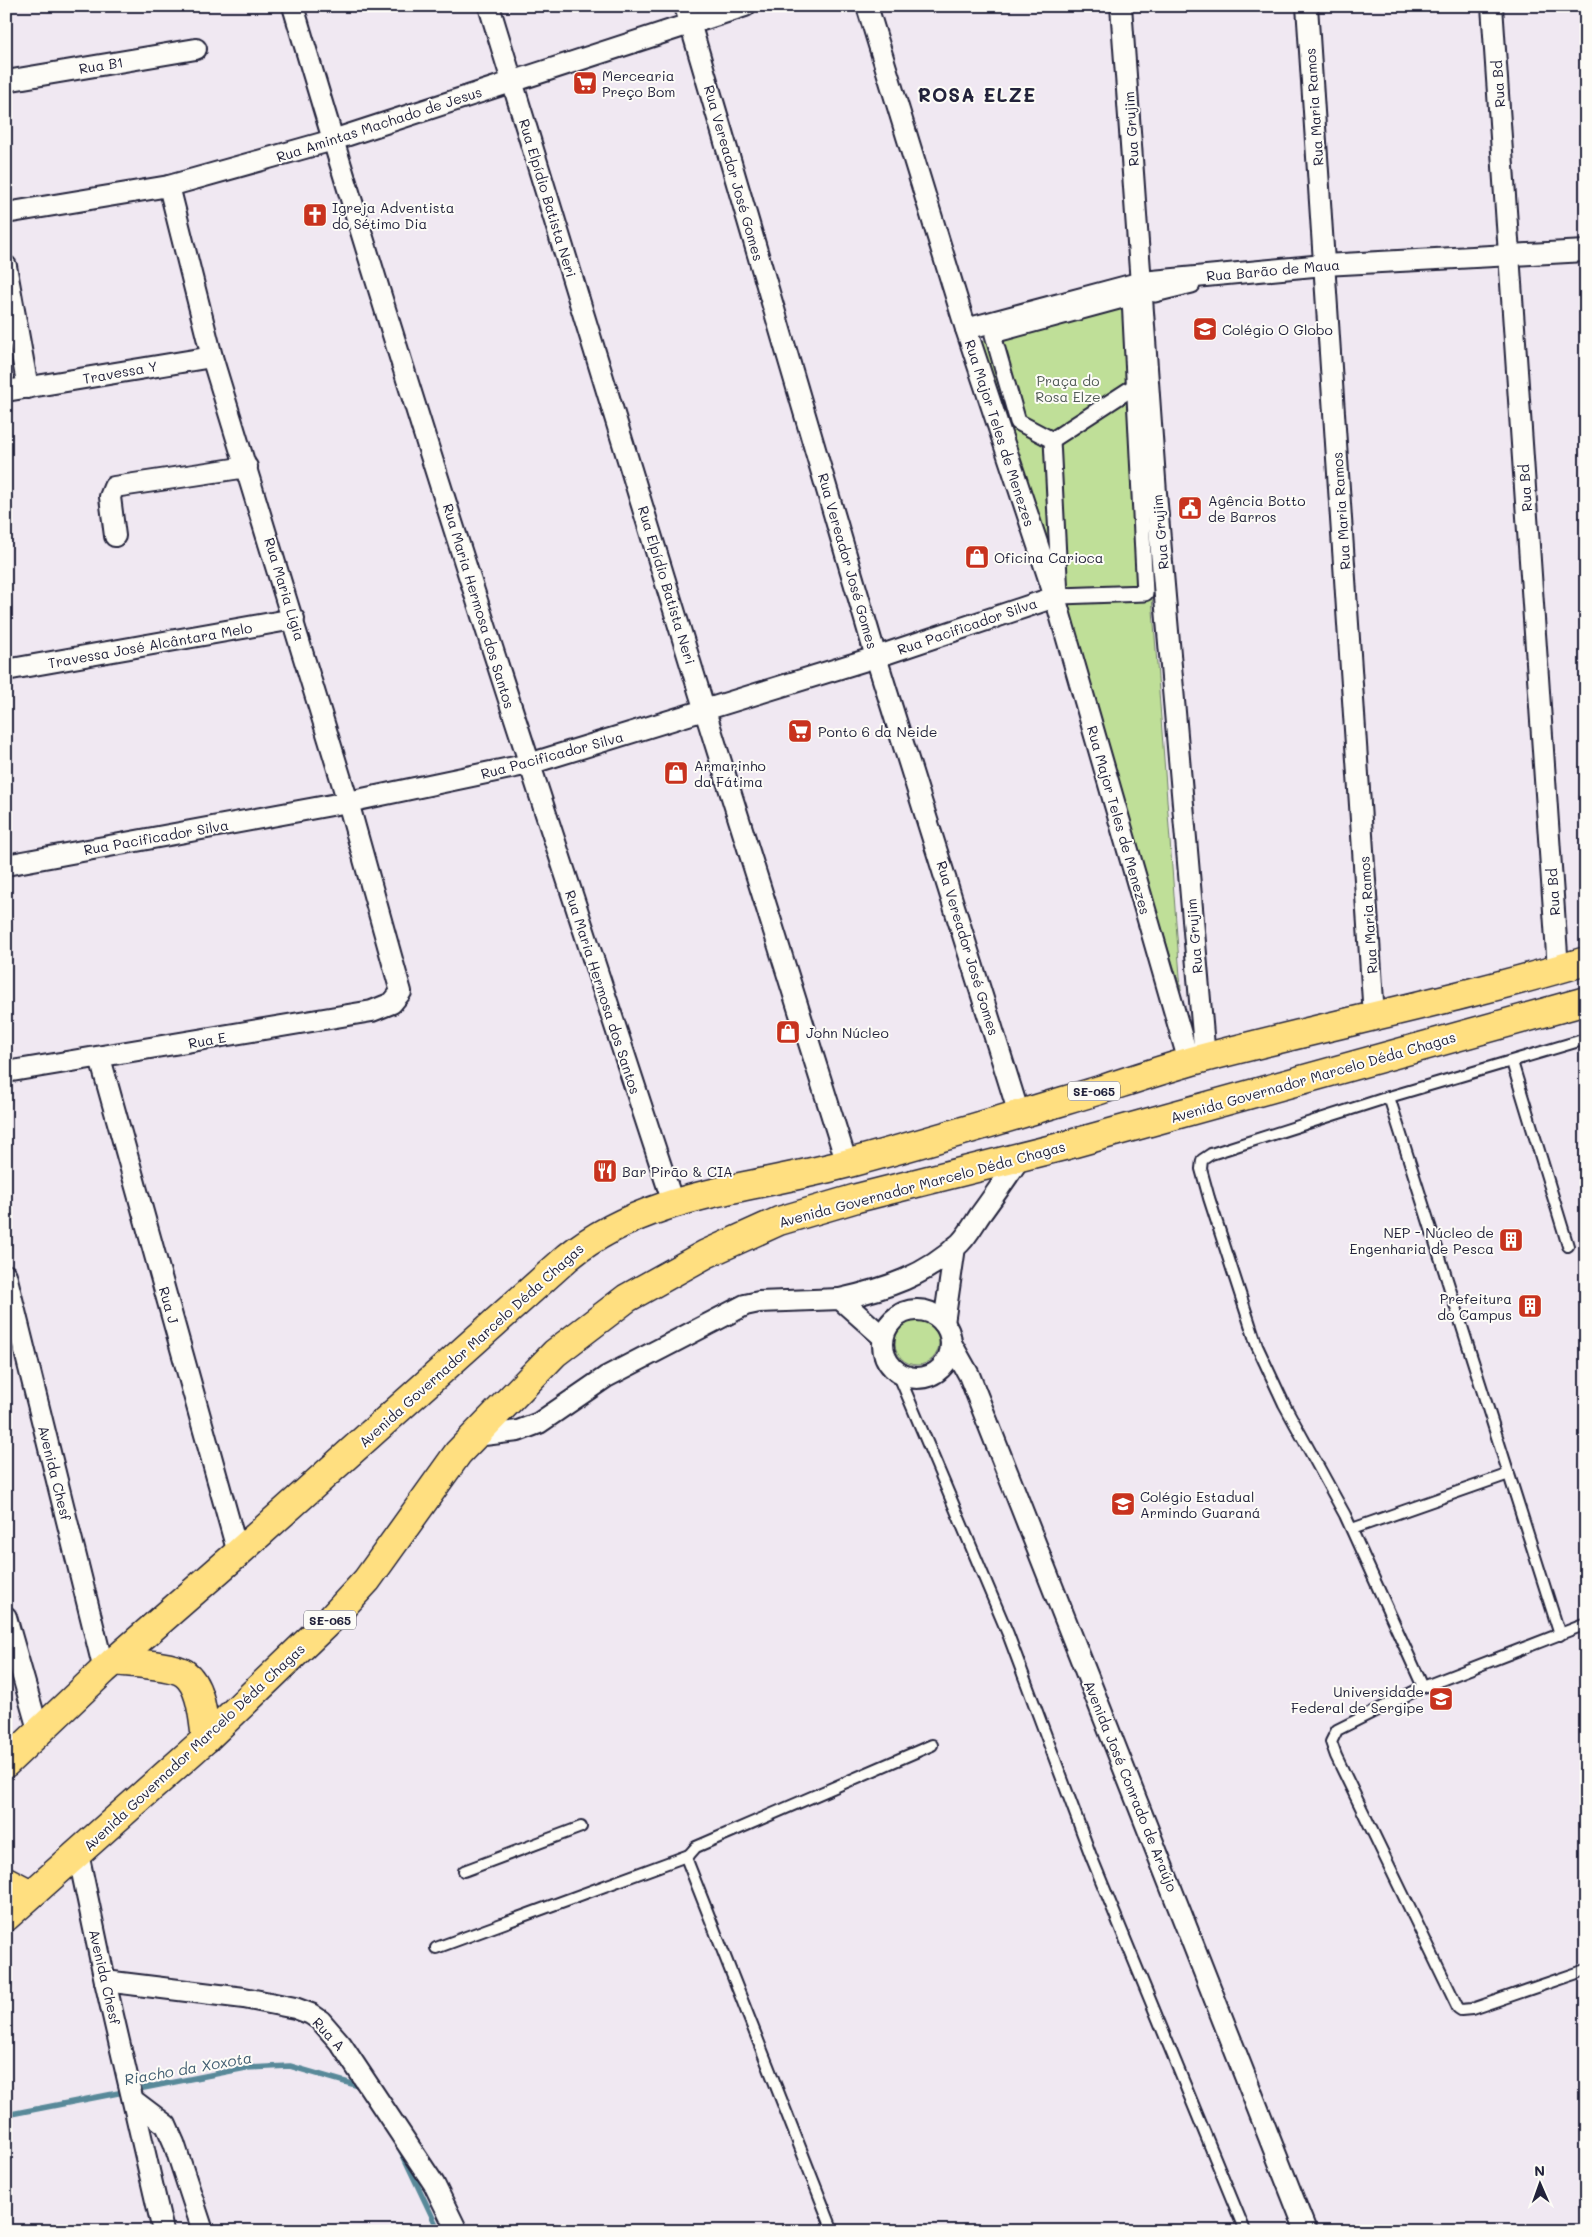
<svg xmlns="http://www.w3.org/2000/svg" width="1592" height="2237" font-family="Mali,sans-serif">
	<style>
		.green { fill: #bfdf98; stroke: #70806a }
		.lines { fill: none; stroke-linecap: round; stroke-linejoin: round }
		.stream { stroke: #598999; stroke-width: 5.5 }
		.service-casing { stroke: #22223b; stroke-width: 14 }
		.pedestrian-casing { stroke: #22223b; stroke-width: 19 }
		.minor-casing { stroke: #22223b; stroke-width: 24 }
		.primary-casing { stroke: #22223b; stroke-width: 31 }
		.service { stroke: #fdfcf7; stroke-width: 10 }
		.pedestrian { stroke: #fdfcf7; stroke-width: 15 }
		.minor { stroke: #fdfcf7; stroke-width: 20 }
		.primary { stroke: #ffdf80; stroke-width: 28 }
		.labels { text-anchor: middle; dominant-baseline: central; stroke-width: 4; stroke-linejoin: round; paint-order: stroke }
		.shield { fill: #fdfcf7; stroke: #646373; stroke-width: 1 }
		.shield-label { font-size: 12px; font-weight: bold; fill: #22223b }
		.street-label { font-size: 14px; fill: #22223b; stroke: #fdfcf7 }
		.poi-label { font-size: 14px; fill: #22223b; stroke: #fdfcf7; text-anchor: start }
		.park-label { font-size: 14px; fill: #515b57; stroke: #fdfcf7 }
		.water-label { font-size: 15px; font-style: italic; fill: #425e72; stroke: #fdfcf7 }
		.district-label { font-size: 19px; font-weight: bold; letter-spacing: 1px; fill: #22223b; stroke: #fdfcf7 }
	</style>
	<rect width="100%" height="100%" fill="#f0e8f2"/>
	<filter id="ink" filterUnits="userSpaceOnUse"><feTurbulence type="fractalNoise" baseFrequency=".02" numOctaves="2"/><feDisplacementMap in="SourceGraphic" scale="10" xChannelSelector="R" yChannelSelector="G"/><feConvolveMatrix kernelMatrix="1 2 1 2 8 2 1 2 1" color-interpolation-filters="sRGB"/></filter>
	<g filter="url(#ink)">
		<g class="green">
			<polygon points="1130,298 1181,990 981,342"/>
			<circle cx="917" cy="1343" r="22"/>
		</g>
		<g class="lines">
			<g class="stream">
				<polyline points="6,2115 246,2068 290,2066 359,2086 362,2091"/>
				<polyline points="401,2151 439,2231"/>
			</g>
			<defs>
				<g id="service">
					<polyline points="1512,1062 1568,1246"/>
					<polyline points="1389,1097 1560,1635"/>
					<polyline points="897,1371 1008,1634 1091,1856 1245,2231"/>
					<polyline points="1352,1529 1509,1474"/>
					<polyline points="1586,1624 1423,1687 1337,1730 1331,1742 1336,1756 1458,2008 1461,2010 1472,2009 1586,1970"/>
					<polyline points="1423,1687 1345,1515 1284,1404 1257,1346 1209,1198 1201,1169 1202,1160 1211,1154 1389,1097 1586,1039"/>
					<polyline points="464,1871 581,1827"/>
					<polyline points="436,1948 689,1855"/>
					<polyline points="833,2231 687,1860 689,1855 696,1847 932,1745"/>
				</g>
				<g id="pedestrian">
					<polyline points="1155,294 1192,285"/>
					<polygon points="1130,298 1145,593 1060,596 1052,440 1018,422 993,335"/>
					<polyline points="1052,440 1135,386"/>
				</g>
				<g id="minor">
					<path d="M293,6C412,408 543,806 673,1203"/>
					<polyline points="489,6 705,711 847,1164"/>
					<polyline points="685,6 876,657 1019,1114"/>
					<polyline points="867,6 966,329 1055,597 1189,1062"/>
					<polyline points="1121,6 1156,493 1205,1058"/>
					<polyline points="1307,6 1374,1016"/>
					<polyline points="1492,6 1558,969"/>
					<polyline points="6,81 196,49"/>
					<polyline points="6,213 169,186 333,140 745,6"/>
					<polyline points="6,266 28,388"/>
					<polyline points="966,329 1142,282 1324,265 1586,251"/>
					<polyline points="6,391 212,357"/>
					<polyline points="115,536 110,497 114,487 247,467"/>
					<polyline points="6,670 294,619"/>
					<polyline points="6,865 348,802 529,764 876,657 1055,597"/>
					<polyline points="100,1058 238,1553"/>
					<polyline points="6,1072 372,1011 392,1003 401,992 348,802 212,357 169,186"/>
					<polyline points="6,1275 104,1670"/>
					<path d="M840,1299C885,1289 926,1276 960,1243C968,1235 974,1224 980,1215C994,1196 1007,1177 1020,1158"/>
					<circle cx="917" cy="1344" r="34"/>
					<polyline points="944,1323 955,1247"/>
					<polyline points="951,1343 969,1375 1306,2231"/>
					<polyline points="476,1436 518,1431 539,1423 606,1377 745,1305 759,1302 840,1299 883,1337"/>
					<polyline points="6,1617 39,1733"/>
					<polyline points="78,1853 105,1981 163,2231"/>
					<polyline points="105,1981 244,1998 295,2008 311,2014 321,2021 341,2044 434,2184 457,2231"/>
					<polyline points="133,2100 166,2125 174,2143 203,2231"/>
				</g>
				<g id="primary">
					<path d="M114,1661C129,1663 172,1665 184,1673C202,1686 203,1719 206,1739"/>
					<path d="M6,1763L104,1670L238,1553L568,1257C646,1193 754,1189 849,1163C933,1141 1017,1115 1100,1090C1131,1080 1161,1070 1192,1061C1323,1026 1456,1000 1586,961"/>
					<polyline points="6,1881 31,1894"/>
					<polyline points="6,1917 206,1739 331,1619 367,1580 458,1453 555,1353 627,1298 706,1254 779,1221 857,1198 1060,1147 1586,1001"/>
				</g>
			</defs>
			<use href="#service" class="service-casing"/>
			<use href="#pedestrian" class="pedestrian-casing"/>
			<use href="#minor" class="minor-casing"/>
			<use href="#primary" class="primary-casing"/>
			<use href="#service" class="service"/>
			<use href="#pedestrian" class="pedestrian"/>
			<use href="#minor" class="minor"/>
			<use href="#primary" class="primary"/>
		</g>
	</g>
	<defs>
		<symbol id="supermarket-square" viewBox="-11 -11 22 22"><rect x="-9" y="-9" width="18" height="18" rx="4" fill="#c8321e" stroke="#fdfcf7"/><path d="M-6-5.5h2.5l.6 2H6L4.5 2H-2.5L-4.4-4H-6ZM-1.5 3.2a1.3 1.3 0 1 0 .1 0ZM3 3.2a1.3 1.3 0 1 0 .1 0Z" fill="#fff"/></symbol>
		<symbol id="church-square" viewBox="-11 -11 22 22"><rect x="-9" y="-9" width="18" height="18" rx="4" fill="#c8321e" stroke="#fdfcf7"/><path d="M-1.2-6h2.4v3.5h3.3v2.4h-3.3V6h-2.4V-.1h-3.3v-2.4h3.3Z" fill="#fff"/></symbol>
		<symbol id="school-square" viewBox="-11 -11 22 22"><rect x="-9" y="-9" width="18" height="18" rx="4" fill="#c8321e" stroke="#fdfcf7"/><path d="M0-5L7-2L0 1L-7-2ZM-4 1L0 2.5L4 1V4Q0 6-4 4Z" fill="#fff"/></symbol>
		<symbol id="civic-square" viewBox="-11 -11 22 22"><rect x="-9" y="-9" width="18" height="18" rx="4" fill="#c8321e" stroke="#fdfcf7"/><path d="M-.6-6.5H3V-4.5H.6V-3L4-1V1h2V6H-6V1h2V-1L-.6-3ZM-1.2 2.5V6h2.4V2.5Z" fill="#fff"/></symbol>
		<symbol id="shop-square" viewBox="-11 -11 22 22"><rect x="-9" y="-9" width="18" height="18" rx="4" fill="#c8321e" stroke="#fdfcf7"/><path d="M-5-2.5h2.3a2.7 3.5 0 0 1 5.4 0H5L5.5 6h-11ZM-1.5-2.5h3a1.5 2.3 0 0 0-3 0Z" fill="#fff"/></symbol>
		<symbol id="restaurant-square" viewBox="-11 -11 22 22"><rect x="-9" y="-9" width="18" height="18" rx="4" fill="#c8321e" stroke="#fdfcf7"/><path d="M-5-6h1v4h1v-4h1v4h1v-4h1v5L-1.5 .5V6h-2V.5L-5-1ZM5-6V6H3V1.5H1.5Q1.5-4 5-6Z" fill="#fff"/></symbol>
		<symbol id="building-square" viewBox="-11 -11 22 22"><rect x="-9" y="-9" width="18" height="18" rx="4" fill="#c8321e" stroke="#fdfcf7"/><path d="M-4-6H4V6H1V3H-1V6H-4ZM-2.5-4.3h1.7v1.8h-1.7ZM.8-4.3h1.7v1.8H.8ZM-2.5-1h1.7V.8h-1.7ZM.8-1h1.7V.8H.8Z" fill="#fff"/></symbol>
		<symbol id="university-square" viewBox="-11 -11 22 22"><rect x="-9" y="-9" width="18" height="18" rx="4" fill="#c8321e" stroke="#fdfcf7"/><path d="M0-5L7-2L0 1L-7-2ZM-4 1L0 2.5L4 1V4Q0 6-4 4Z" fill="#fff"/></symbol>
	</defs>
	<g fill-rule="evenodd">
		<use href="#supermarket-square" x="571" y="69" width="28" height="28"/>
		<use href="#church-square" x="301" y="201" width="28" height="28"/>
		<use href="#school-square" x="1191" y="315" width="28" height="28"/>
		<use href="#civic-square" x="1176" y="494" width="28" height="28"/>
		<use href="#shop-square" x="963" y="543" width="28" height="28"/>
		<use href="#supermarket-square" x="786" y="717" width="28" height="28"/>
		<use href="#shop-square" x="662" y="759" width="28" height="28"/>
		<use href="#shop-square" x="774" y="1018" width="28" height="28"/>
		<use href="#restaurant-square" x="591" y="1157" width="28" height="28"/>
		<use href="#building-square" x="1497" y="1226" width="28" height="28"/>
		<use href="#building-square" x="1516" y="1292" width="28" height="28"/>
		<use href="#school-square" x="1109" y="1490" width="28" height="28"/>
		<use href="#university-square" x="1427" y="1685" width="28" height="28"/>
	</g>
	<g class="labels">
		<g class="shield">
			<rect x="1068" y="1081.5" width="52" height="19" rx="4"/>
			<rect x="304" y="1610.5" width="52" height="19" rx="4"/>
		</g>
		<g class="shield-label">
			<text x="1094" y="1091">SE-065</text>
			<text x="330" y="1620">SE-065</text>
		</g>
		<g class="street-label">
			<text transform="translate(101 65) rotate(-9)">Rua B1</text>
			<text transform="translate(1498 84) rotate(-94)">Rua Bd</text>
			<text transform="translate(1314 107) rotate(-94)">Rua Maria Ramos</text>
			<text transform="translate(379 124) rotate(-18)">Rua Amintas Machado de Jesus</text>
			<text transform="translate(1131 129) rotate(-94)">Rua Grujim</text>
			<text transform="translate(734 173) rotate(74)">Rua Vereador José Gomes</text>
			<text transform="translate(548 198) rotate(73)">Rua Elpídio Batista Neri</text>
			<text transform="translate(1273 270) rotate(-5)">Rua Barão de Maua</text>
			<text transform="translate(120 372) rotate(-10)">Travessa Y</text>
			<text transform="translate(1000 433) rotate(72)">Rua Major Teles de Menezes</text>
			<text transform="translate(1525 488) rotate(-94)">Rua Bd</text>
			<text transform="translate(1341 511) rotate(-94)">Rua Maria Ramos</text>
			<text transform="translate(1160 532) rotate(-95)">Rua Grujim</text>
			<text transform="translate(848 561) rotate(74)">Rua Vereador José Gomes</text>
			<text transform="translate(667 585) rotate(73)">Rua Elpídio Batista Neri</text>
			<text transform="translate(285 589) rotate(73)">Rua Maria Ligia</text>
			<text transform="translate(479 606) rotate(73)">Rua Maria Hermosa dos Santos</text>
			<text transform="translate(967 626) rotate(-19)">Rua Pacificador Silva</text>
			<text transform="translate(150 645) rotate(-10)">Travessa José Alcântara Melo</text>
			<text transform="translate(552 755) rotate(-15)">Rua Pacificador Silva</text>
			<text transform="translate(1119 820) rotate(74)">Rua Major Teles de Menezes</text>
			<text transform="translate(156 837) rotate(-10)">Rua Pacificador Silva</text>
			<text transform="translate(1553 892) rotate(-94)">Rua Bd</text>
			<text transform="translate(1368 915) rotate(-94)">Rua Maria Ramos</text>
			<text transform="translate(1194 936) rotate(-95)">Rua Grujim</text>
			<text transform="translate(968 948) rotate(73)">Rua Vereador José Gomes</text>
			<text transform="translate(603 992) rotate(72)">Rua Maria Hermosa dos Santos</text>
			<text transform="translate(207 1040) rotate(-10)">Rua E</text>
			<text transform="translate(1313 1077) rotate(-16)">Avenida Governador Marcelo Déda Chagas</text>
			<text transform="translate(922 1184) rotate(-15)">Avenida Governador Marcelo Déda Chagas</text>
			<text transform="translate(169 1305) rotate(74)">Rua J</text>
			<text transform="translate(471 1345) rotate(-42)">Avenida Governador Marcelo Déda Chagas</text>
			<text transform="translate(55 1473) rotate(76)">Avenida Chesf</text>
			<text transform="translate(194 1747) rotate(-43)">Avenida Governador Marcelo Déda Chagas</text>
			<text transform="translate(1131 1786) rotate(68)">Avenida José Conrado de Araújo</text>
			<text transform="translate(105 1977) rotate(77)">Avenida Chesf</text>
			<text transform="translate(329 2034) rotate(47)">Rua A</text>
		</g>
		<g class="poi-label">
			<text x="602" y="75">Mercearia<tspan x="602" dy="16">Preço Bom</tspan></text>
			<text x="332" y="207">Igreja Adventista<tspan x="332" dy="16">do Sétimo Dia</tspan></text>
			<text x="1222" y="329">Colégio O Globo</text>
			<text x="1208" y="500">Agência Botto<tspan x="1208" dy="16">de Barros</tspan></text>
			<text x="994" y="557">Oficina Carioca</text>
			<text x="818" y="731">Ponto 6 da Neide</text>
			<text x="694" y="765">Armarinho<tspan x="694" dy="16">da Fátima</tspan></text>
			<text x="806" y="1032">John Núcleo</text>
			<text x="622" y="1171">Bar Pirão &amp; CIA</text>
			<text x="1494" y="1232" text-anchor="end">NEP - Núcleo de<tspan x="1494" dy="16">Engenharia de Pesca</tspan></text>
			<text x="1512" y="1298" text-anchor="end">Prefeitura<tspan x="1512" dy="16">do Campus</tspan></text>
			<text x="1140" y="1496">Colégio Estadual<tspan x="1140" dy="16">Armindo Guaraná</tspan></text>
			<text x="1424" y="1691" text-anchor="end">Universidade<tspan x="1424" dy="16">Federal de Sergipe</tspan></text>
		</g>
		<g class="park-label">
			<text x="1068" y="380">Praça do<tspan x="1068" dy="16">Rosa Elze</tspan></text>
		</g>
		<g class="water-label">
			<text transform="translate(188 2068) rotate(-10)">Riacho da Xoxota</text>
		</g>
		<g class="district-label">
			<text x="977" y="94">ROSA ELZE</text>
		</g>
	</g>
	<rect width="1592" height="2237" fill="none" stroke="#fdfcf7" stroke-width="25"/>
	<rect x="12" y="12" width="1567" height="2212" fill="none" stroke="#22223b" stroke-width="2" filter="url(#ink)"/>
	<g transform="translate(1540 2184) rotate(358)" stroke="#fdfcf7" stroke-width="4" paint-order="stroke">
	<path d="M0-4L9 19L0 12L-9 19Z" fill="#22223b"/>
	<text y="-8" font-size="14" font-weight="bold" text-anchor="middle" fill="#22223b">N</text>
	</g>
</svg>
